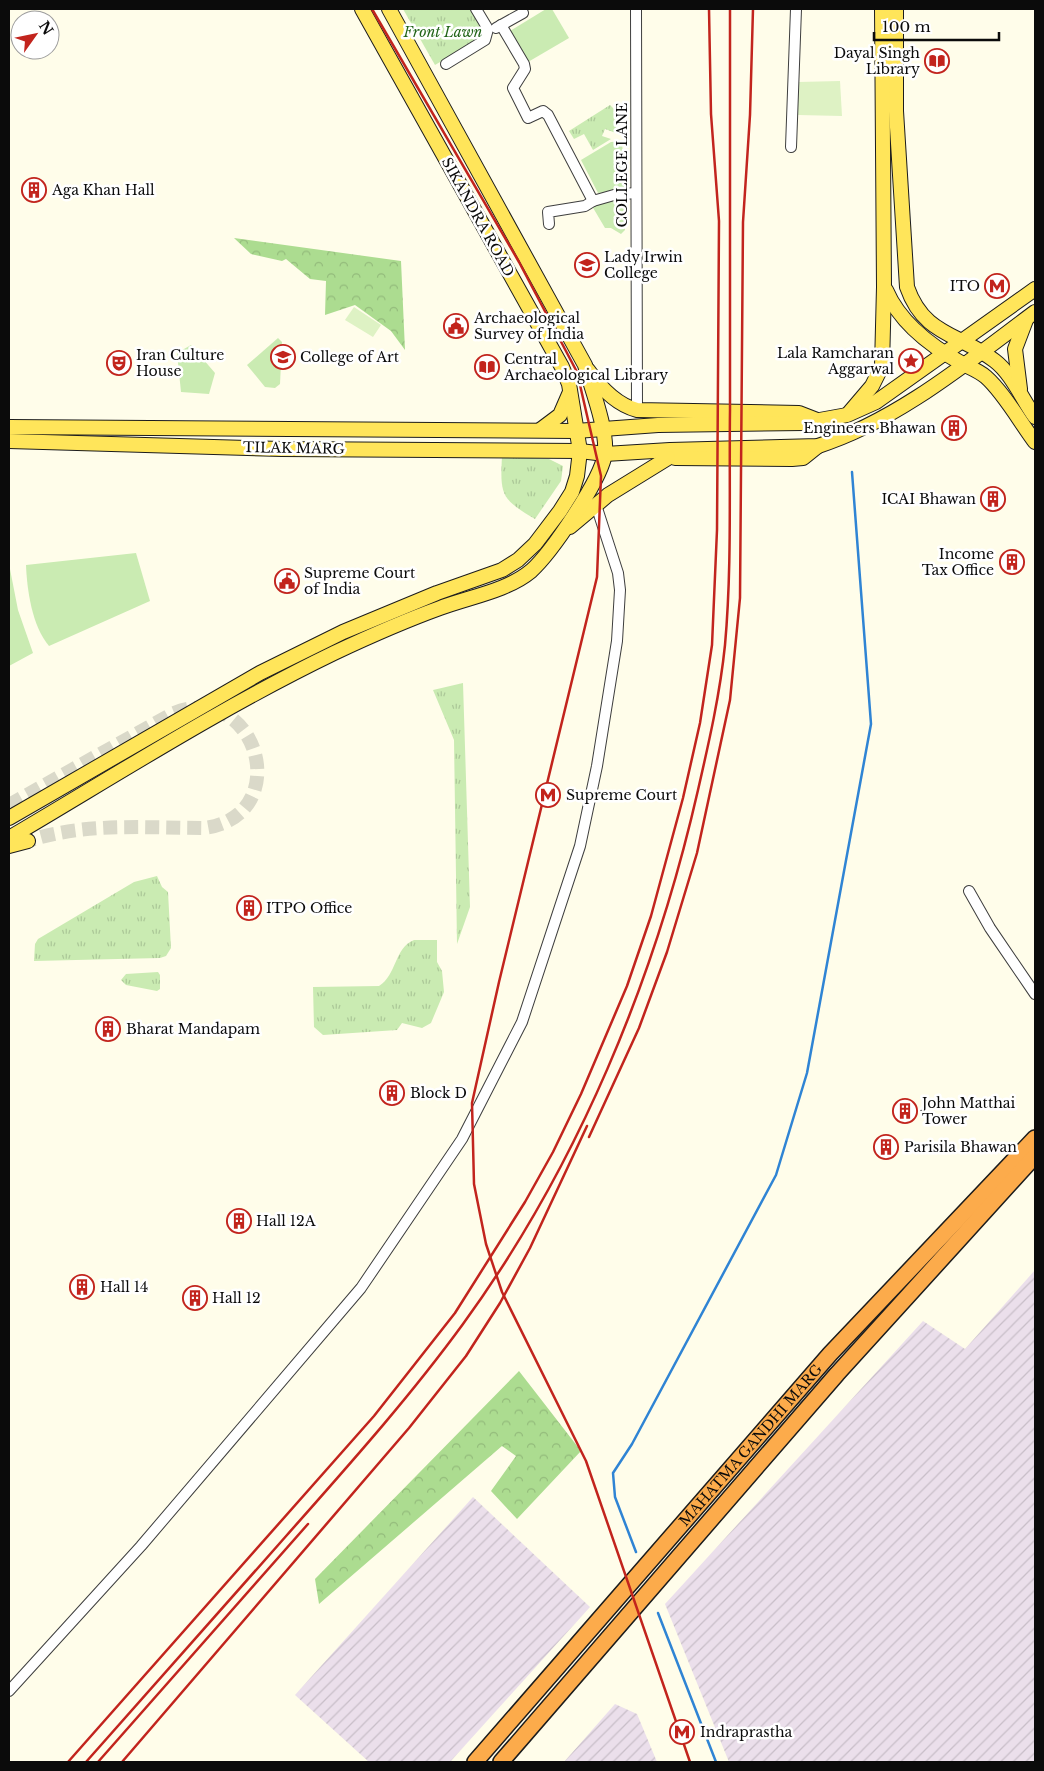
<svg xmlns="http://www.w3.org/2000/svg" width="1044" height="1771" font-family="'Libre Baskerville',serif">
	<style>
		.industrial { fill: url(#industrial-furrows) }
		.grass { fill: url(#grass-tufts) }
		.forest { fill: url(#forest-crowns) }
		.garden { fill: #caebb2 }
		.pitch { fill: #def2c4 }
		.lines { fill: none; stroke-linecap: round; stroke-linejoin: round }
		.stream { stroke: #2f84d4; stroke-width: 2.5 }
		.major-tunnel { stroke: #dad9c9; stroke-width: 14; stroke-dasharray: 14 7; stroke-linecap: butt }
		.minor-casing { stroke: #3e3e3e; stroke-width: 12 }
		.major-casing { stroke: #1c1c1c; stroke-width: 16 }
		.highway-casing { stroke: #1c1c1c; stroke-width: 18 }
		.minor { stroke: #fff; stroke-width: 10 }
		.major { stroke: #ffe55a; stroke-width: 14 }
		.highway { stroke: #fcab4b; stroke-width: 15 }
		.rail { stroke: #c2241d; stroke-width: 2.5 }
		.labels { text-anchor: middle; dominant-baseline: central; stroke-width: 5; stroke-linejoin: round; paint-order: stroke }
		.park-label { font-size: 14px; font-style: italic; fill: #226519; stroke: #fff }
		.poi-label { font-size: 14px; fill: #0b0b0b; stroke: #fff; text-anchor: start }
		.street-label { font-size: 14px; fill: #0b0b0b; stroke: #fff }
	</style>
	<defs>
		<pattern id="industrial-furrows" width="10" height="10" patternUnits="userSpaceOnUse" patternTransform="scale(1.25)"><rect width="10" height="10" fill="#ebdfeb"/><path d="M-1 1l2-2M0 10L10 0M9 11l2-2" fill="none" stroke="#c8bec8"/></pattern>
		<pattern id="grass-tufts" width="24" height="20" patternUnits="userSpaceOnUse" patternTransform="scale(1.25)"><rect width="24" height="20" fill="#caebb2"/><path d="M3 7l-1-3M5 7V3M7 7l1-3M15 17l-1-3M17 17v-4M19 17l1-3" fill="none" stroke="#acc898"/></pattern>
		<pattern id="forest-crowns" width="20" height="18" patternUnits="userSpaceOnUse" patternTransform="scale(1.25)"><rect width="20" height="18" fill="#acdc90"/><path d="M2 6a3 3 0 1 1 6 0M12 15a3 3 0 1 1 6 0" fill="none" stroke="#93bb7b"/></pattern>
	</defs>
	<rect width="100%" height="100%" fill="#fffdea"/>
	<g class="industrial">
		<polygon points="1035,1270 1035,1762 729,1762 665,1604 923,1321 965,1349"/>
		<polygon points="473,1497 590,1607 450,1762 369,1762 295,1695"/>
		<polygon points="615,1704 637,1714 657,1762 564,1762"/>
	</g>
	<g class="grass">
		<polygon points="403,9 472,9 485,32 484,36 435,65"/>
		<polygon points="610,105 616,111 616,133 605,129 602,136 611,139 593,150 584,134 574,139 569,131"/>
		<path d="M502,456L549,459L563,466L561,481L535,519C501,499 500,495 502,456Z"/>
		<polygon points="463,683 470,907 457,944 454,740 433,690"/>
		<polygon points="157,876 162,887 168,892 171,948 166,956 160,958 34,961 35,944 38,939 134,882"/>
		<path d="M414,940H437V962L442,971L444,992L431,1023L422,1028L402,1023L397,1030L323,1035L314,1027L313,987L379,986C397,975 394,948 414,940Z"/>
		<polygon points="158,972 160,975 160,989 157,991 126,985 121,980 126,974"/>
	</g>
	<g class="forest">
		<polygon points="234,238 401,261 405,350 391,331 355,305 325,315 326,281 310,279 286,259 282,261 251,254"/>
		<polygon points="519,1371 581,1451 517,1519 491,1491 516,1456 502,1446 319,1604 315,1579"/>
	</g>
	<g class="garden">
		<polygon points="546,9 552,9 569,38 528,62 510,31"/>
		<polygon points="622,141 625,191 598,193 581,160 611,142"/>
		<polygon points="615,199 625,200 625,230 621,234 611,228 605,228 592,206"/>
		<polygon points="278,338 282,342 280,384 275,388 265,387 247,365"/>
		<polygon points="191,345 215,373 209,394 181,392 177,353"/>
		<path d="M136,553L150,601L49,646C32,626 27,590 26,565Z"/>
		<polygon points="9,564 18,610 33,653 9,666"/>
	</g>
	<g class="pitch">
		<polygon points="840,81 842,116 798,115 798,82"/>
		<polygon points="354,307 381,325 373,337 345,320"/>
	</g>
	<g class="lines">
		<g class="stream">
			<polyline points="636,1552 615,1497 613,1473 632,1444 776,1175 807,1073 871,724 852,472"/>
			<polyline points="658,1613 716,1762"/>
		</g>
		<path class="major-tunnel" d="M9,805L172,714C256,677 297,815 205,828C145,828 85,822 28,841"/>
		<defs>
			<g id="minor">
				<polyline points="636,9 637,410"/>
				<polyline points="501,25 524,64 525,69 513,88 528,118 543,111 548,115 593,201 614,195 635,193"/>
				<polyline points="496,28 523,13"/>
				<polyline points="446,64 485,40 488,29 476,9"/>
				<polyline points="791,147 796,9"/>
				<polyline points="549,224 548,212 585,206 593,201"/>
				<polyline points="969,891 990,928 1035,994"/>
				<polyline points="9,1691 141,1546 361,1288 462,1139 522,1022 580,846 597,766 617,641 620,590 618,573 596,505"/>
			</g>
			<g id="major">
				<path d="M896,9V111L907,287C924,336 959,333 995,361C1012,374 1022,399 1035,417"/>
				<path d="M886,290C900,323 932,347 963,364C971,368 979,371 986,377C1004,393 1020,422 1035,442"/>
				<path d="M588,370C600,387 617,405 637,410L799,413L817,420"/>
				<polyline points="1020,389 1015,349 1026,320"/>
				<polyline points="849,413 872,386 882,366 884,287 882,9"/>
				<polyline points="9,427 576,431 658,425 803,423 847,415 876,402 1035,289"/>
				<polyline points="540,430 560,415 570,392"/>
				<path d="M9,441L282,449L580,451L605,454L670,450L818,446C897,421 969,361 1035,312"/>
				<polyline points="675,458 792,459 803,458 818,446"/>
				<polyline points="570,527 608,495 668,458"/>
				<polyline points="9,818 260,673 343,632 437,593 502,570 518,560 535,544 560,511 572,492 577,476 580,451 569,384 562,367 362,9"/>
				<path d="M9,838C116,775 222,707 334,653C368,637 404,621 440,608C469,597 507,591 531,571C551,553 602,479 605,453C607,428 592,390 585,365L389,9"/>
				<polyline points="9,846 28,841"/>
			</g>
			<g id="highway">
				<path id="s1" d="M475,1762L830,1354L1035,1138"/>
				<polyline points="501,1762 837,1374 1035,1156"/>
			</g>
		</defs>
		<use href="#minor" class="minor-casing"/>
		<use href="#major" class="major-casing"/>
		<use href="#highway" class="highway-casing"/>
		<use href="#minor" class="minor"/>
		<use href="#major" class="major"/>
		<use href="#highway" class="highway"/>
		<g class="rail">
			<polyline points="372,9 519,262 577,372 601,476 597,577 499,982 472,1103 474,1184 486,1244 502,1292 586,1461 690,1762"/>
			<polyline points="589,1137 639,1028 667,952 697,853 730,700 740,598 743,222 750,115 753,9"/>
			<polyline points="68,1762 374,1416 455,1313 525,1202 553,1152 581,1094 627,986 651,916 683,798 700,723 712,645 717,530 719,221 711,114 709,9"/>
			<path d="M86,1762C153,1686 220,1610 287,1535C348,1466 409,1398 463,1324C578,1166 655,979 698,790C709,742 720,694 725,645C732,567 729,488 730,410C730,276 730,143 730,9"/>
			<polyline points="98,1762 308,1524"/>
			<polyline points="122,1762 409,1428 466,1356 500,1303 530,1248 587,1126"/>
		</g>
	</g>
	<defs>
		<symbol id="library-ring" viewBox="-11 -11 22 22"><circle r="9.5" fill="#fff" stroke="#c2241d" stroke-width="1.5"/><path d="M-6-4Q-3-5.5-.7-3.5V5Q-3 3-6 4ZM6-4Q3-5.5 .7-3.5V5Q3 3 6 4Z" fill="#c2241d"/></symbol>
		<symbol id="building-ring" viewBox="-11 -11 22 22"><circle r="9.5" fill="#fff" stroke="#c2241d" stroke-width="1.5"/><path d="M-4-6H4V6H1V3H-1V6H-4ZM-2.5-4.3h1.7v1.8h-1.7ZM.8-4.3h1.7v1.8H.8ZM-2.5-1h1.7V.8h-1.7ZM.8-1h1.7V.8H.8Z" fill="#c2241d"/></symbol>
		<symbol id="university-ring" viewBox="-11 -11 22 22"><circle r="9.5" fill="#fff" stroke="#c2241d" stroke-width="1.5"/><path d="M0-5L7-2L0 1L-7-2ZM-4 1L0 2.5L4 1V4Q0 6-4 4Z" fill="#c2241d"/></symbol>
		<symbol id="metro-ring" viewBox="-11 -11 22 22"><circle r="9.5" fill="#fff" stroke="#c2241d" stroke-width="1.5"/><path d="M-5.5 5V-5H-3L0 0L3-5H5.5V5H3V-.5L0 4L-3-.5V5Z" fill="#c2241d"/></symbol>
		<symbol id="civic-ring" viewBox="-11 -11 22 22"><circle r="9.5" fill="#fff" stroke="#c2241d" stroke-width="1.5"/><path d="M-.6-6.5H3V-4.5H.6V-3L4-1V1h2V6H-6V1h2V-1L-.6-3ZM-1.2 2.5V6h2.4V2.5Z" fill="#c2241d"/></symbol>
		<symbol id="sight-ring" viewBox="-11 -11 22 22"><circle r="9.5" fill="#fff" stroke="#c2241d" stroke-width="1.5"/><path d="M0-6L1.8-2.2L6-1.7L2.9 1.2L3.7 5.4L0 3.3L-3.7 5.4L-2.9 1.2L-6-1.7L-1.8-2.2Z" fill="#c2241d"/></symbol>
		<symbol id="theatre-ring" viewBox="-11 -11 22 22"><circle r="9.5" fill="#fff" stroke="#c2241d" stroke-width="1.5"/><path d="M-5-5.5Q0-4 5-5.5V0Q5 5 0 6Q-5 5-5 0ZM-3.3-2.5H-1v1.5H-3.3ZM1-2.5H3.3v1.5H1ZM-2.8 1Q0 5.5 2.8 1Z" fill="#c2241d"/></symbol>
	</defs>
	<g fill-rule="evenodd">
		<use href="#library-ring" x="923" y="47" width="28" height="28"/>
		<use href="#building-ring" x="20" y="176" width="28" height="28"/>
		<use href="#university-ring" x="573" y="251" width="28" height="28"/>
		<use href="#metro-ring" x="983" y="272" width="28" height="28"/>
		<use href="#civic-ring" x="442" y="312" width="28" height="28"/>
		<use href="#university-ring" x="269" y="343" width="28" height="28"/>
		<use href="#sight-ring" x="897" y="347" width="28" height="28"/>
		<use href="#theatre-ring" x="105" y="349" width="28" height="28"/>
		<use href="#library-ring" x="473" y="353" width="28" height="28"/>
		<use href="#building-ring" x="940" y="414" width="28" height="28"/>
		<use href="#building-ring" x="979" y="485" width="28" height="28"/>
		<use href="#building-ring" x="998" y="548" width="28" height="28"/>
		<use href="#civic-ring" x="273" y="567" width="28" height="28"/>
		<use href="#metro-ring" x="534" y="781" width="28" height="28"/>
		<use href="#building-ring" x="235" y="894" width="28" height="28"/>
		<use href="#building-ring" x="94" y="1015" width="28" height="28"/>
		<use href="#building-ring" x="378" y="1079" width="28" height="28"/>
		<use href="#building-ring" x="891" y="1097" width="28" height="28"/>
		<use href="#building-ring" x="872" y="1133" width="28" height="28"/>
		<use href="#building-ring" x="225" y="1207" width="28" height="28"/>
		<use href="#building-ring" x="68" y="1273" width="28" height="28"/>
		<use href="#building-ring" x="181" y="1284" width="28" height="28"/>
		<use href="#metro-ring" x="668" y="1718" width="28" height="28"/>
	</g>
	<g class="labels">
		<g class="park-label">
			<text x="443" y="32">Front Lawn</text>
		</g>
		<g class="poi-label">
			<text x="920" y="53" text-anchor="end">Dayal Singh<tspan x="920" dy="16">Library</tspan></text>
			<text x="52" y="190">Aga Khan Hall</text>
			<text x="604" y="257">Lady Irwin<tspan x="604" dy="16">College</tspan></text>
			<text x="980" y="286" text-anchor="end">ITO</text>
			<text x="474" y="318">Archaeological<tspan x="474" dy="16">Survey of India</tspan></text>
			<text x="894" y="353" text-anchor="end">Lala Ramcharan<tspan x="894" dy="16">Aggarwal</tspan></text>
			<text x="136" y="355">Iran Culture<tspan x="136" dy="16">House</tspan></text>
			<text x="300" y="357">College of Art</text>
			<text x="504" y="359">Central<tspan x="504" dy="16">Archaeological Library</tspan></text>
			<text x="936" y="428" text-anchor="end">Engineers Bhawan</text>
			<text x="976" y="499" text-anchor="end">ICAI Bhawan</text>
			<text x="994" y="554" text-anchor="end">Income<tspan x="994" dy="16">Tax Office</tspan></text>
			<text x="304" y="573">Supreme Court<tspan x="304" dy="16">of India</tspan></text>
			<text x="566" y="795">Supreme Court</text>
			<text x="266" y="908">ITPO Office</text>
			<text x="126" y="1029">Bharat Mandapam</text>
			<text x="410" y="1093">Block D</text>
			<text x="922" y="1103">John Matthai<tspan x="922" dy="16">Tower</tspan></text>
			<text x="904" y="1147">Parisila Bhawan</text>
			<text x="256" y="1221">Hall 12A</text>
			<text x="100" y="1287">Hall 14</text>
			<text x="212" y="1298">Hall 12</text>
			<text x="700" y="1732">Indraprastha</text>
		</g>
		<g class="street-label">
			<text transform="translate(622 165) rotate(-90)">COLLEGE LANE</text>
			<text transform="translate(478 217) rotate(61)">SIKANDRA ROAD</text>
			<text transform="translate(294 448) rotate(1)">TILAK MARG</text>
			<text stroke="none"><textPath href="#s1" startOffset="420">MAHATMA GANDHI MARG</textPath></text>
		</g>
	</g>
	<rect width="1044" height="1771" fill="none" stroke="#0b0b0b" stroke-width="20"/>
	<g transform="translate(35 35) rotate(57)"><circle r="24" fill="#ffffff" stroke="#9d9d9d"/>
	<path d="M0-4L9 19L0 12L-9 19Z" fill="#c2241d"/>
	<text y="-8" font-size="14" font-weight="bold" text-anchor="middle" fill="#0b0b0b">N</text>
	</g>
	<path d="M874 32v8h125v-8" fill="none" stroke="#0b0b0b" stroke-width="2.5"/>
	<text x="882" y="32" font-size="15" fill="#0b0b0b" stroke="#ffffff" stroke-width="4" paint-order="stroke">100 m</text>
</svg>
